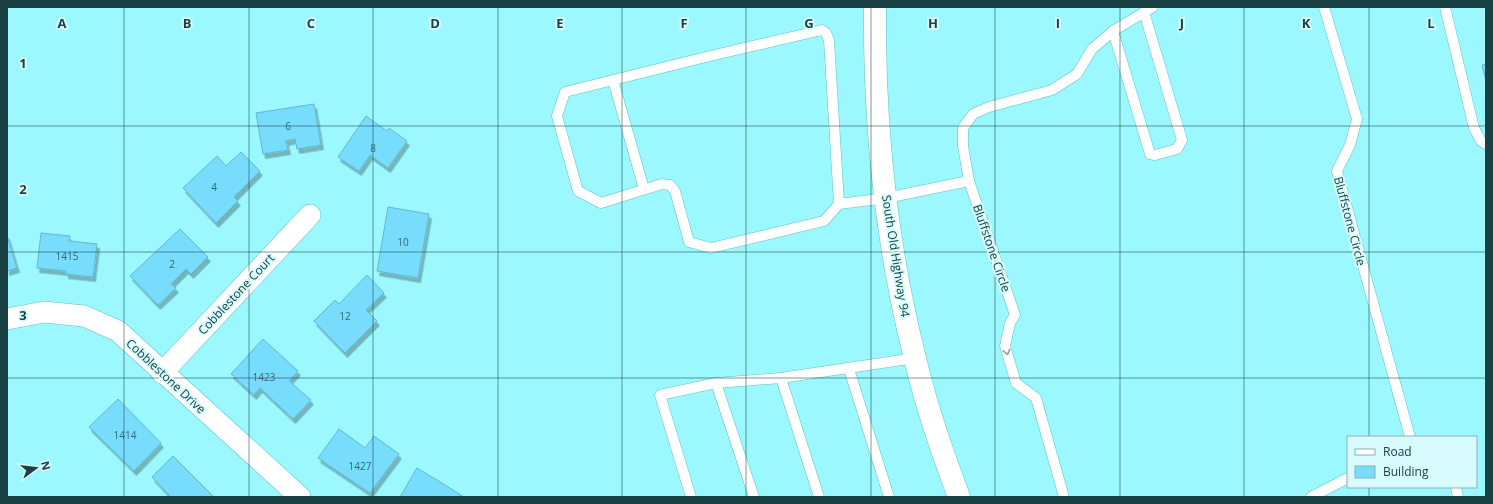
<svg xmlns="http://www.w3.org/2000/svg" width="1493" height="504" font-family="'Open Sans',sans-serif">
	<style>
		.building { fill: #78ddfc; stroke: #63b6d1; filter: url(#shadow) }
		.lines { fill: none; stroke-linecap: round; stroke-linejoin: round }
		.service-casing { stroke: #61bfc5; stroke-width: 11 }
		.minor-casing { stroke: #61bfc5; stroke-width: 22 }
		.secondary-casing { stroke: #61bfc5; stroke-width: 23 }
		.service { stroke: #fff; stroke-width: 10 }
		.minor { stroke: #fff; stroke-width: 21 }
		.secondary { stroke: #fff; stroke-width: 22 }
		.oneway { stroke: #8ca0a1 }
		.grid { fill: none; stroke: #194143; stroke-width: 1; stroke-opacity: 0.55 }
		.labels { text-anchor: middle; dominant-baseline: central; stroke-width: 4; stroke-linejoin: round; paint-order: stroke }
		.number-label { font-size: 10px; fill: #316871 }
		.street-label { font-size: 12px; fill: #194143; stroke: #d8fbfd }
		.grid-label { font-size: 13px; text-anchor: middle; font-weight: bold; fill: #194143; stroke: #d8fbfd; stroke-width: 4; stroke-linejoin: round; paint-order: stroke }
	</style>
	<defs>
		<filter id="shadow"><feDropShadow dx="2.5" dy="4.5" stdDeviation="0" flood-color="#0004"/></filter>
	</defs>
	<rect width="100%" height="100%" fill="#9bf8fe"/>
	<g class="building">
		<polygon points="1486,64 1486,81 1482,65"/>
		<polygon points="314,104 321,145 297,149 295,139 286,141 288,150 263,154 256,113"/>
		<polygon points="366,116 387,131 389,128 407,141 388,168 370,155 359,171 338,157"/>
		<polygon points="241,152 260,171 234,197 238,201 216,223 183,188 217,156 226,166"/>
		<polygon points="388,207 429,214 418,278 377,271"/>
		<polygon points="180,229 208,257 191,274 186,269 171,284 176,288 158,305 130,276"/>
		<polygon points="41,233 70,236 69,241 97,244 93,277 66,274 66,271 37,268"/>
		<polygon points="7,235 17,268 7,271"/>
		<polygon points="367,275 384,293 366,310 377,321 345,353 314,321 335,300 339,304"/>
		<polygon points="263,339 298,371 289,381 311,400 293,419 260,388 254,395 231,374"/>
		<polygon points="118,399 161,443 134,471 89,427"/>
		<polygon points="339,429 365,448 374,436 399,454 370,493 318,458"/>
		<polygon points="173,456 214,497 171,497 152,477"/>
		<polygon points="417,468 437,480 464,497 400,497"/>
	</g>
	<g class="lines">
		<defs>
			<g id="service">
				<polyline points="1324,7 1357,119 1350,145 1337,171 1410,437"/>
				<polyline points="1445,7 1474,128 1481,141 1486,144"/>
				<polyline points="1113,31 1150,154 1155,155 1177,149 1182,140 1144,12"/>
				<polyline points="613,80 644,189"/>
				<polyline points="839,204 829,40 826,33 822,30 710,56 565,92 557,116 578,191 601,203 662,184 670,185 675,191 689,242 711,248 824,221 839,204 886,198 969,181"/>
				<polyline points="849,369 889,497"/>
				<polyline points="781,378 819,497"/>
				<polyline points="716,383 754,497"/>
				<polyline points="1456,487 1458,497"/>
				<polyline points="691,497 660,395 716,383 781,378 915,358"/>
				<polyline points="1064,497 1036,398 1016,383 1005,346 1010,323 1015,315 969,181 963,146 963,128 973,114 989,107 1052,90 1077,74 1092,49 1113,31 1153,7"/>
				<polyline points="1311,497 1348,478"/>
			</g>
			<g id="minor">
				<polyline points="7,319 44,312 84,316 118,331 300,497"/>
				<polyline points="162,373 310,215"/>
			</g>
			<path id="secondary" d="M875,7C874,125 886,244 915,358C926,406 942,451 959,497"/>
		</defs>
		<use href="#service" class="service-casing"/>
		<use href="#minor" class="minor-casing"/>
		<use href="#secondary" class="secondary-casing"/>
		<use href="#service" class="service"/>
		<use href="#minor" class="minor"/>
		<use href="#secondary" class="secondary"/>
	</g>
	<defs><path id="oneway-chevron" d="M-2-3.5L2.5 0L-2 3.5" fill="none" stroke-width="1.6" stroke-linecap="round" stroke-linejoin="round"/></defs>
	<use class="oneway" href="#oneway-chevron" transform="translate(1007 352) rotate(75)"/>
	<path class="grid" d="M124,7V497M249,7V497M373,7V497M498,7V497M622,7V497M746,7V497M871,7V497M995,7V497M1120,7V497M1244,7V497M1369,7V437M7,126H1486M7,252H1486M7,378H1486M1369,487V497"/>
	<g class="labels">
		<g class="number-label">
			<text x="288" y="126">6</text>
			<text x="373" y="148">8</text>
			<text x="214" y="187">4</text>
			<text x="403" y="242">10</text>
			<text x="67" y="256">1415</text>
			<text x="172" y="264">2</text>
			<text x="345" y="316">12</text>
			<text x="264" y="377">1423</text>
			<text x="125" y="435">1414</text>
			<text x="360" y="466">1427</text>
		</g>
		<g class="street-label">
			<text transform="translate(1350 221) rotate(75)">Bluffstone Circle</text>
			<text transform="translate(992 248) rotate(71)">Bluffstone Circle</text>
			<text transform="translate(896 256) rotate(81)">South Old Highway 94</text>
			<text transform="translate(236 294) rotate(-47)">Cobblestone Court</text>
			<text transform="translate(166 376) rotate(43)">Cobblestone Drive</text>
		</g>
	</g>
	<g class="grid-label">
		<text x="62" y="28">A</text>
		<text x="187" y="28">B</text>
		<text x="311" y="28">C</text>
		<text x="435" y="28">D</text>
		<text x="560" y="28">E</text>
		<text x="684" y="28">F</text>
		<text x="809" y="28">G</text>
		<text x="933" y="28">H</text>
		<text x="1058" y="28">I</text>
		<text x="1182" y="28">J</text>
		<text x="1306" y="28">K</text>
		<text x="1431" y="28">L</text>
		<text x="23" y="68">1</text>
		<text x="23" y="194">2</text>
		<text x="23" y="320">3</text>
	</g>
	<rect width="1493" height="504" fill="none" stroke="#194143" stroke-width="16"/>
	<rect x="1347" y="436" width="130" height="52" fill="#d8fbfd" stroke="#8cb1b3"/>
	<rect x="1355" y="449" width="20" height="6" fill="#ffffff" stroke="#8cb1b3"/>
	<text x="1383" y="456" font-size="12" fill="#194143">Road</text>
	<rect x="1355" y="466" width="20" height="12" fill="#78ddfc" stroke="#8cb1b3"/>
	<text x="1383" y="476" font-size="12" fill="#194143">Building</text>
	<g transform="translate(36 468) rotate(75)" stroke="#d8fbfd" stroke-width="3" paint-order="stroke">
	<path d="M0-3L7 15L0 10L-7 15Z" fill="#194143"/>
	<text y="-6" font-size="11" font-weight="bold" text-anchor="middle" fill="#194143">N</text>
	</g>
</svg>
